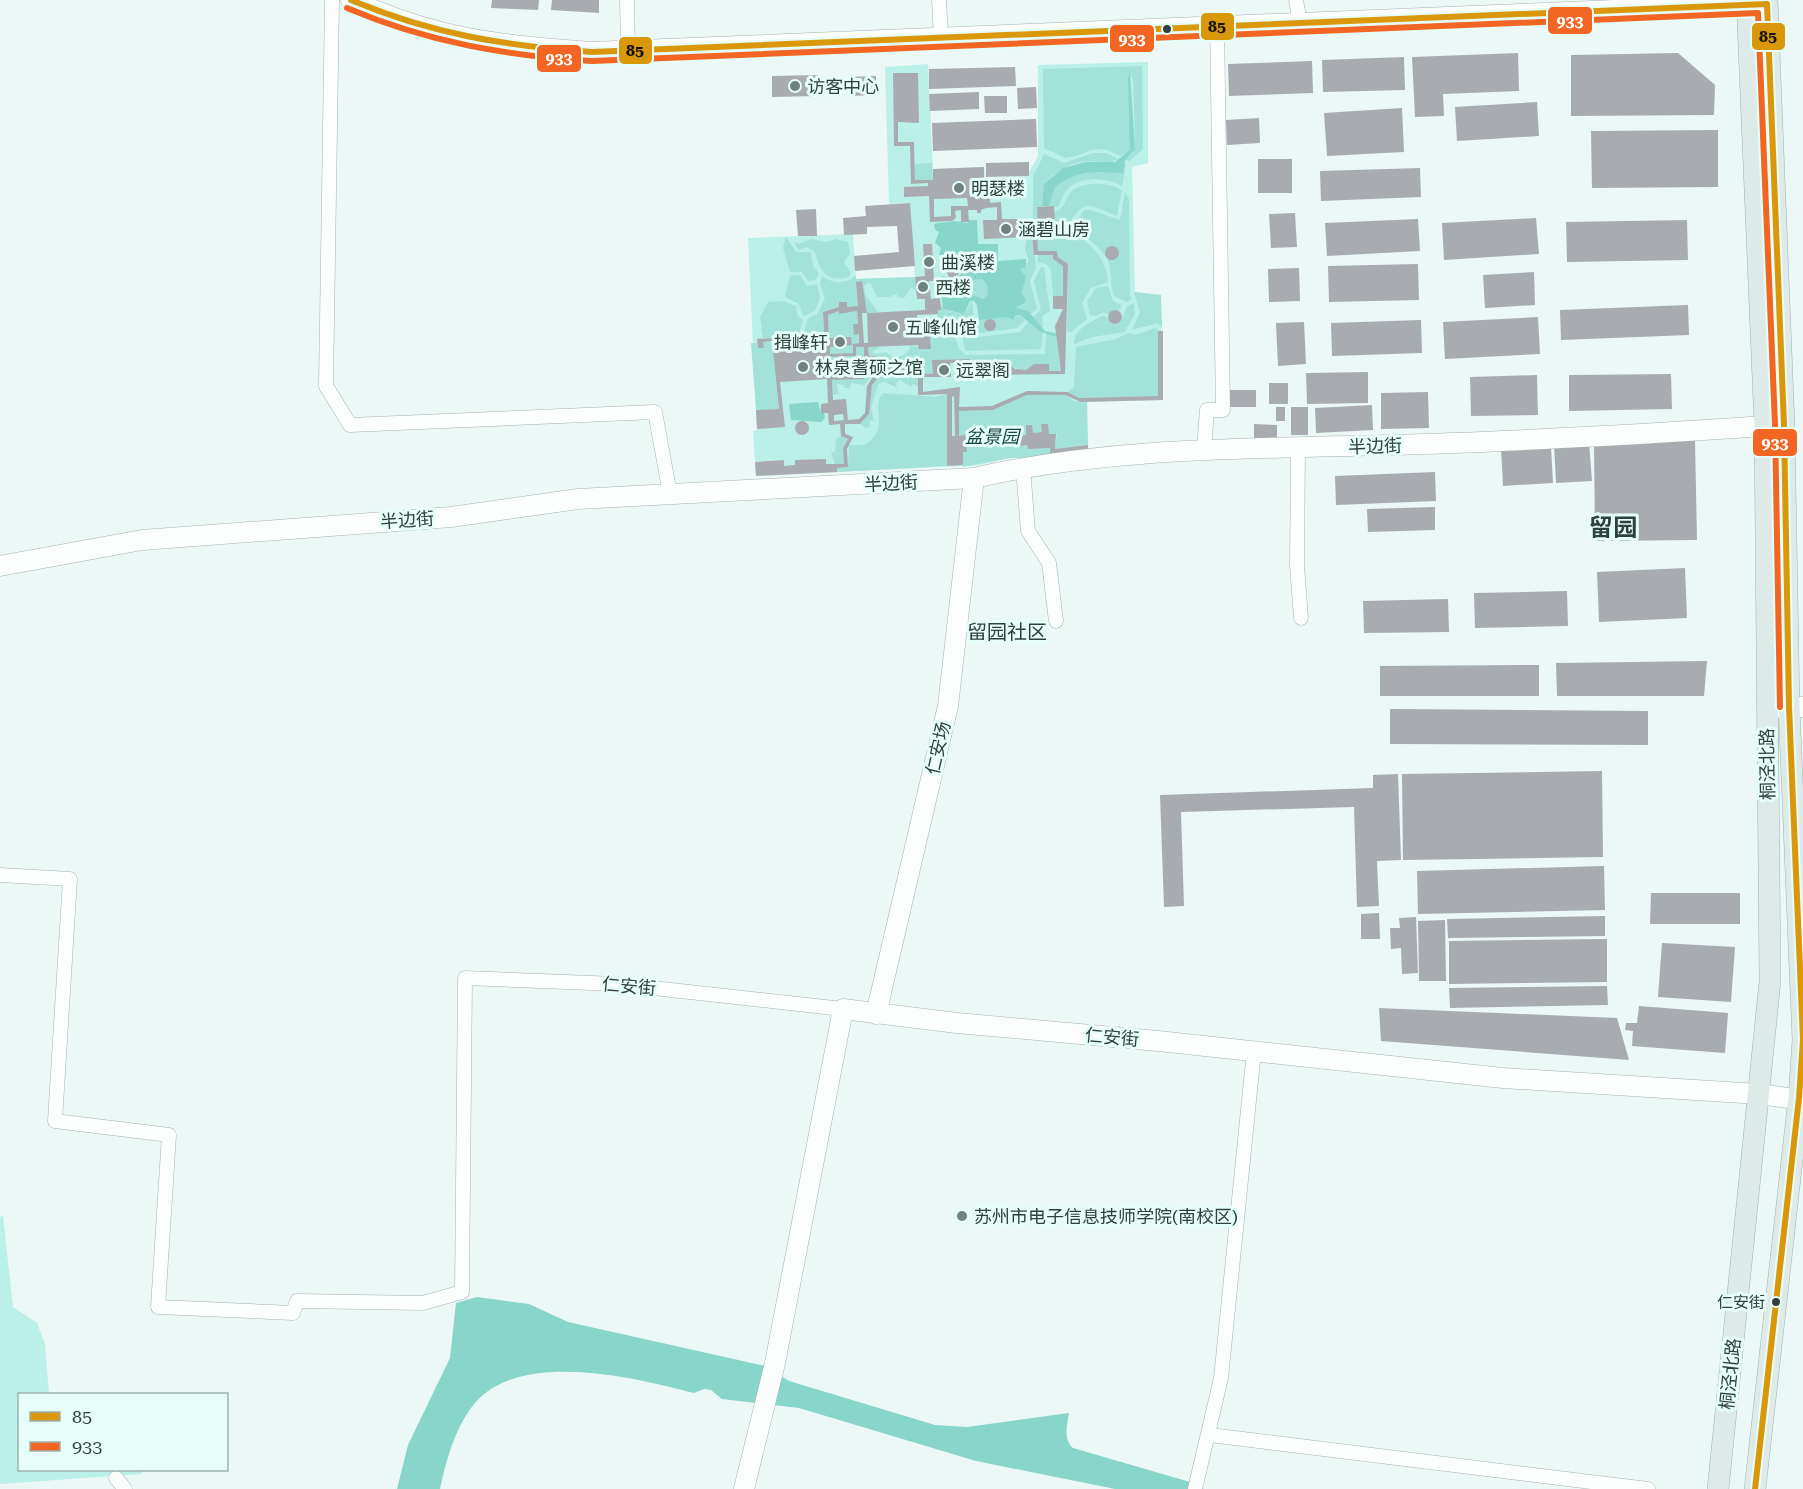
<svg xmlns="http://www.w3.org/2000/svg" width="1803" height="1489" font-family="'Roboto Serif','Noto Sans SC',serif">
	<style>
		.green { fill: #baf0e7 }
		.forest { fill: #a3e2d8 }
		.water { fill: #88d5c9; fill-rule: evenodd }
		.building { fill: #a8acb0; fill-rule: evenodd }
		.lines { fill: none; stroke-linecap: round; stroke-linejoin: round }
		.street-casing { stroke: #a5b3b0; stroke-width: 15 }
		.secondary-casing { stroke: #a5b3b0; stroke-width: 21 }
		.primary-casing { stroke: #98b4b0; stroke-width: 22 }
		.street { stroke: #fcfefe; stroke-width: 14 }
		.secondary { stroke: #fcfefe; stroke-width: 20 }
		.primary { stroke: #ddeae8; stroke-width: 21 }
		.bus-1-casing { stroke: #e5fef9; stroke-width: 10 }
		.bus-2-casing { stroke: #e5fef9; stroke-width: 10 }
		.bus-1 { stroke: #d99709; stroke-width: 6 }
		.bus-2 { stroke: #f26522; stroke-width: 6 }
		.bus-dot { fill: #30413d; stroke: #e5fef9; stroke-width: 2 }
		.poi-dot { fill: #71817e; stroke: #e5fef9; stroke-width: 2 }
		.labels { text-anchor: middle; dominant-baseline: central; stroke-width: 6; stroke-linejoin: round; paint-order: stroke }
		.bus-label { font-size: 16px; fill: #30413d; stroke: #e5fef9; text-anchor: end }
		.poi-label { font-size: 18px; fill: #30413d; stroke: #e5fef9; text-anchor: start }
		.park-label { font-size: 18px; font-style: italic; fill: #16453e; stroke: #e5fef9 }
		.street-label { font-size: 18px; fill: #30413d; stroke: #e5fef9 }
		.neighbourhood-label { font-size: 20px; fill: #30413d; stroke: #e5fef9 }
		.district-label { font-size: 24px; font-weight: bold; fill: #30413d; stroke: #e5fef9 }
		.line-badge { stroke: #e5fef9; stroke-width: 2 }
		.badge-label { font-size: 16px; text-anchor: middle; font-weight: bold; fill: #fff }
		.pale-badge-label { font-size: 16px; text-anchor: middle; font-weight: bold; fill: #111 }
	</style>
	<rect width="100%" height="100%" fill="#ebf8f6"/>
	<g class="green">
		<polygon points="1148,62 1148,163 1132,167 1135,292 1161,295 1163,400 1087,402 1088,456 1010,458 980,465 756,476 753,431 757,430 748,238 853,234 856,279 915,277 909,203 889,204 885,67 928,64 933,169 984,167 985,178 1027,176 1038,156 1038,65"/>
		<polygon points="3,1216 13,1307 37,1323 45,1344 49,1394 20,1394 20,1470 141,1470 142,1474 0,1484 0,1217"/>
	</g>
	<g class="forest">
		<path d="M1142,66L1143,149L1129,161L1125,160L1135,149L1133,79L1129,73L1131,145L1129,152L1120,156C1093,141 1089,155 1065,158L1044,148L1043,69Z"/>
		<path d="M1093,153H1106L1118,159C1109,165 1100,161 1090,161C1072,161 1056,171 1044,184L1042,206L1037,207L1055,225L1054,212C1066,209 1064,198 1072,191C1083,181 1111,182 1122,191L1117,216C1090,205 1084,197 1068,226L1070,232C1091,242 1106,258 1108,282L1091,288L1082,303L1087,319L1070,333L1067,330L1068,264L1058,257L1057,251H1038L1037,228L1033,223V177L1044,154L1064,163Z"/>
		<polygon points="932,163 933,180 915,180 915,164"/>
		<path d="M1123,163L1126,164L1122,186C1108,178 1085,176 1071,186C1064,191 1062,200 1058,207L1049,206C1050,201 1051,192 1054,187C1067,167 1103,170 1123,173Z"/>
		<path d="M1125,192L1129,199L1130,296L1132,299L1127,302L1114,296C1110,287 1112,278 1110,268C1108,251 1085,236 1072,228L1084,210H1091L1120,220Z"/>
		<polygon points="786,237 796,252 811,252 813,266 819,273 816,280 808,281 802,272 790,272 783,248"/>
		<polygon points="1027,237 1032,237 1036,267 1030,281 1037,309 1031,314 1014,308 1022,305 1021,292 1024,274 1020,269 1026,267 1029,260 1025,249"/>
		<path d="M811,239L826,242L836,239L848,242L850,254L844,262L851,273L849,277C827,283 820,271 815,252L807,247L799,250L794,242L799,244Z"/>
		<polygon points="1038,255 1053,255 1053,259 1063,266 1063,296 1053,296 1051,270 1046,264 1038,262"/>
		<polygon points="1041,267 1044,267 1050,311 1042,316 1043,328 1033,317 1041,310 1034,281"/>
		<polygon points="797,275 801,276 807,286 817,284 820,298 815,311 803,316 799,304 785,297 790,276"/>
		<path d="M856,275V279L915,277L916,291L911,287L904,298L897,297V294L889,297H877L871,284L868,283L864,286L865,294L878,312L867,313L861,281L856,282L858,306L847,307V302H839V307L823,312L825,348L776,351L775,338H763L760,317L768,302L783,301L796,306L797,315L803,320L799,334L803,335L808,318L817,314L825,299L820,284L822,276C830,283 848,285 856,275Z"/>
		<polygon points="982,279 987,285 988,295 983,299 970,293 968,290 973,280"/>
		<polygon points="1108,286 1113,301 1122,305 1119,311 1114,310 1109,315 1104,312 1095,316 1090,315 1087,301 1096,288"/>
		<polygon points="1134,292 1161,295 1162,328 1158,323 1132,330 1140,312"/>
		<polygon points="972,301 974,320 963,318 948,320 949,329 936,325 938,310 941,310 941,306 947,311 964,314"/>
		<path d="M1134,303L1135,314L1125,332L1092,337L1074,344C1074,327 1093,322 1104,315L1111,323L1116,325L1121,322L1127,306Z"/>
		<polygon points="839,311 840,314 857,311 859,343 853,344 853,353 830,354 828,315"/>
		<polygon points="1018,314 1025,320 1017,328 981,333 975,330 977,319 1007,317 1013,320"/>
		<polygon points="960,321 971,323 972,333 979,337 1020,332 1029,321 1043,332 1041,349 966,351 959,329 953,323"/>
		<polygon points="917,322 923,328 932,325 936,330 954,332 959,349 966,355 1045,354 1046,333 1056,336 1061,371 1049,371 1048,364 1034,364 1026,370 994,364 978,371 968,359 933,360 933,374 917,373 906,367 882,368 877,356 869,356 868,347 880,347 872,352 876,354 886,352 894,358 904,355 910,349 909,345 931,349 930,332 918,332"/>
		<polygon points="1155,328 1158,329 1158,396 1079,398 1068,392 1074,387 1076,347 1116,339 1128,333 1135,335"/>
		<polygon points="772,341 779,409 756,410 751,343 757,343 758,348 763,348 763,342"/>
		<polygon points="856,347 864,347 864,360 874,360 878,369 864,385 851,383 850,388 845,388 844,385 837,384 838,394 833,395 832,380 852,378 852,374 832,377 830,357 856,356"/>
		<polygon points="905,370 918,376 918,387 913,384 911,387 900,380 895,384 898,388 884,382 878,384 871,409 874,421 869,421 870,426 866,428 860,424 869,414 872,385 883,372"/>
		<path d="M884,393L936,397L947,394V466L837,472V468L848,467L849,445H865C870,440 876,436 878,430C882,418 873,400 884,393Z"/>
		<polygon points="1027,395 1065,395 1074,401 1087,402 1088,445 1055,449 1057,434 1049,434 1048,424 1041,424 1042,432 1033,433 1032,425 1026,425 1026,435 1019,436 1020,446 1027,445 1028,449 1050,448 1051,454 1071,457 1010,458 963,467 963,452 967,451 966,436 959,436 959,411 993,410"/>
		<polygon points="841,436 848,439 843,448 844,464 835,464 831,453 835,451 836,439"/>
	</g>
	<g class="water">
		<path d="M1130,72L1135,149L1125,160L1123,173C1094,172 1081,168 1055,187L1049,206H1042L1044,184L1063,168L1086,162H1115L1130,150L1128,79Z"/>
		<path d="M969,220H977L978,244H998V261L1026,259V267L1020,269L1026,277L1021,294L1026,299L1023,304L1015,308L1028,311L1045,331L1059,334L1057,337L1041,332L1020,315H1016L1013,320L1007,317L979,320L977,305L974,301H970L964,314L943,309L941,293L934,291L943,283L941,276L955,278L967,270L961,269L960,260L948,261L943,255H939L941,248L935,243L939,232L935,230L934,224L954,221L968,223ZM982,279L987,285L988,295L983,299L970,293L968,290L973,280Z"/>
		<polygon points="818,402 821,413 824,413 825,418 821,422 791,420 789,404"/>
		<path d="M477,1297L529,1304L568,1322L765,1366L789,1381L935,1425L967,1427L1069,1413C1067,1425 1063,1439 1073,1448L1190,1482L1204,1489H1115L976,1461L799,1408L722,1399L711,1390L704,1389L694,1393C636,1378 514,1347 471,1408C454,1431 446,1461 440,1489H397L408,1445L450,1358L456,1303Z"/>
	</g>
	<g class="building">
		<polygon points="492,0 539,0 538,10 491,8"/>
		<polygon points="552,0 599,0 599,13 551,10"/>
		<polygon points="1518,53 1519,91 1443,94 1444,116 1415,117 1412,57"/>
		<polygon points="1678,53 1715,85 1714,115 1571,116 1571,55"/>
		<polygon points="1404,57 1405,90 1323,92 1322,60"/>
		<polygon points="1312,61 1313,93 1229,96 1228,64"/>
		<polygon points="1015,67 1016,86 929,89 929,69"/>
		<path d="M893,73H918L919,123L898,122V142H914L915,180H933V169L984,167V178H989L990,203L1001,202L1002,219H1033L1037,228L1038,251H1057L1058,257L1068,264L1065,374L977,375L966,362L950,363L951,377H923V392L960,387L959,407L992,406L1027,391L1068,392L1079,398L1158,396V331H1163V400L1081,402L1065,395H1027L993,410L959,411V436L966,435L967,452H963V465L947,466V394L918,395V376L905,370L883,372L872,385L869,414L860,424H845V434L853,437L847,449L848,467L837,468V472L756,476L755,462L784,460V466L795,465V460L826,459V464H844L843,448L848,439L841,436L840,424L829,425L828,413H821V404L828,403L827,379L780,382L785,427L757,429L756,410L779,409L772,341L763,342L764,348H758L757,339L775,338L776,351L825,348L823,312L839,307V302H847V307L858,306L856,282L862,281L867,313H862L864,343H868L867,313L925,310V299H917L915,277L925,276L923,244H932L934,281H929L931,299L940,298L941,310H938V314L917,315L918,332H930L931,349H919L918,345L868,347L869,356H877L882,368L906,367L917,373L933,374L932,360L969,359L978,371L994,364L1004,367L1009,364L1015,369L1026,370L1034,364H1049V371H1061L1055,326L1063,309H1053V296H1063V266L1053,259V255H1034L1032,237L984,239L983,220H997V207L986,208L981,210V213H977V210H968L969,222H961V210L955,211L956,218L952,221L930,222L929,196L904,197V187L928,186V183L911,184L910,146H894ZM967,198L968,206H951V216L934,217V199ZM839,311V314L857,311L858,324H853L854,335L859,334V343L853,344V353L830,354V347L852,345L851,337L829,338L828,315ZM856,347H864V360H874L878,369L867,386L865,413L859,419L848,420L846,399L833,400L832,380L864,379L863,357L851,358L852,374L832,377L830,357L856,356ZM954,396L955,436H952V397ZM843,414L844,420L834,421V415Z"/>
		<polygon points="818,75 818,96 772,97 772,76"/>
		<polygon points="876,76 876,95 849,96 848,77"/>
		<polygon points="1036,87 1037,108 1018,109 1017,88"/>
		<polygon points="979,92 979,109 930,111 929,94"/>
		<polygon points="984,96 1007,96 1007,113 985,113"/>
		<polygon points="1537,102 1539,136 1457,141 1455,107"/>
		<polygon points="1402,108 1404,152 1327,156 1324,113"/>
		<polygon points="1259,118 1260,143 1227,145 1226,120"/>
		<polygon points="1036,119 1037,147 933,151 932,123"/>
		<polygon points="1718,130 1718,187 1592,188 1591,131"/>
		<rect x="1258" y="159" width="34" height="34"/>
		<polygon points="1029,162 1029,176 986,177 986,163"/>
		<polygon points="1420,168 1421,197 1321,201 1320,171"/>
		<polygon points="910,203 915,266 855,271 854,256 899,252 897,226 867,227 867,234 844,235 843,218 866,216 865,206"/>
		<polygon points="1054,206 1055,225 1038,226 1037,207"/>
		<polygon points="816,209 817,236 798,236 796,210"/>
		<polygon points="1295,213 1297,247 1271,248 1269,214"/>
		<polygon points="1536,218 1539,254 1444,260 1442,223"/>
		<polygon points="1418,219 1420,251 1327,256 1325,223"/>
		<polygon points="1687,220 1688,260 1567,262 1566,222"/>
		<circle cx="1112" cy="253" r="7"/>
		<polygon points="1418,264 1419,300 1329,302 1328,266"/>
		<circle cx="953" cy="272" r="6"/>
		<polygon points="1299,268 1300,301 1269,302 1268,269"/>
		<polygon points="1534,272 1535,305 1485,308 1483,275"/>
		<polygon points="1688,305 1689,335 1561,340 1560,310"/>
		<circle cx="1115" cy="317" r="7"/>
		<polygon points="1538,317 1540,354 1445,359 1443,322"/>
		<circle cx="990" cy="325" r="6"/>
		<polygon points="1421,320 1422,353 1332,356 1331,323"/>
		<polygon points="1304,322 1306,364 1278,366 1276,323"/>
		<polygon points="1368,372 1368,403 1307,404 1306,373"/>
		<polygon points="1671,374 1672,409 1569,411 1569,375"/>
		<polygon points="1537,375 1538,415 1471,416 1470,377"/>
		<rect x="1269" y="383" width="19" height="21"/>
		<rect x="1228" y="390" width="28" height="17"/>
		<polygon points="1428,392 1429,428 1381,429 1381,393"/>
		<polygon points="1372,405 1373,430 1316,433 1315,408"/>
		<rect x="1276" y="407" width="9" height="14"/>
		<rect x="1291" y="407" width="17" height="28"/>
		<circle cx="802" cy="428" r="7"/>
		<polygon points="1041,424 1048,424 1049,434 1056,434 1055,449 1088,445 1088,456 1050,454 1050,448 1028,449 1027,445 1020,446 1018,436 1026,435 1026,425 1032,425 1033,433 1042,432"/>
		<polygon points="1254,424 1277,425 1277,439 1254,439"/>
		<polygon points="1695,440 1697,540 1595,541 1594,441"/>
		<polygon points="1589,442 1592,481 1556,483 1554,444"/>
		<polygon points="1551,446 1553,483 1503,486 1501,449"/>
		<polygon points="1435,472 1436,501 1336,505 1335,476"/>
		<polygon points="1435,507 1435,530 1368,532 1367,509"/>
		<polygon points="1685,568 1687,618 1599,622 1597,572"/>
		<polygon points="1567,591 1568,626 1475,628 1474,593"/>
		<polygon points="1448,599 1449,632 1364,633 1363,601"/>
		<polygon points="1707,661 1704,696 1557,696 1556,663"/>
		<polygon points="1539,665 1539,696 1380,696 1380,666"/>
		<polygon points="1390,709 1648,711 1648,745 1390,744"/>
		<polygon points="1602,771 1603,857 1403,860 1402,774"/>
		<polygon points="1398,774 1401,860 1377,861 1379,906 1357,907 1354,807 1181,812 1184,906 1164,907 1160,795 1373,788 1373,775"/>
		<polygon points="1604,866 1605,910 1418,914 1417,871"/>
		<polygon points="1651,893 1740,893 1740,924 1650,924"/>
		<polygon points="1379,913 1380,939 1361,939 1361,914"/>
		<polygon points="1605,916 1605,936 1448,938 1447,919"/>
		<polygon points="1416,917 1418,973 1402,974 1401,948 1391,949 1390,928 1400,928 1399,918"/>
		<polygon points="1445,920 1446,981 1419,981 1418,921"/>
		<polygon points="1607,939 1607,982 1449,984 1449,941"/>
		<polygon points="1662,943 1735,947 1731,1002 1658,997"/>
		<polygon points="1607,986 1608,1005 1450,1008 1449,988"/>
		<polygon points="1639,1006 1728,1013 1725,1053 1632,1046 1633,1031 1625,1030 1626,1023 1637,1023"/>
		<polygon points="1379,1008 1617,1018 1629,1060 1381,1041"/>
	</g>
	<g class="lines">
		<defs>
			<g id="street">
				<polyline points="332,0 326,386 350,425 655,412 670,494"/>
				<polyline points="627,0 628,50"/>
				<polyline points="939,0 941,37"/>
				<polyline points="1296,0 1300,23"/>
				<polyline points="1298,448 1297,566 1301,618"/>
				<polyline points="1204,449 1207,410 1223,410 1217,26"/>
				<polyline points="1023,467 1028,531 1049,563 1056,621"/>
				<polyline points="0,875 70,879 55,1121 169,1135 158,1307 293,1313 297,1301 423,1303 462,1292 465,978 617,984 843,1009"/>
				<polyline points="1210,1435 1648,1489"/>
				<polyline points="116,1478 125,1489"/>
				<polyline points="1195,1489 1221,1378 1254,1051"/>
			</g>
			<g id="secondary">
				<path d="M351,0C435,39 501,46 592,52L1762,4"/>
				<path d="M0,566L142,540L451,517L578,499L974,478C1108,447 1248,449 1385,445C1517,442 1649,434 1781,425"/>
				<polyline points="1772,708 1803,707"/>
				<polyline points="876,1014 948,706 974,478"/>
				<polyline points="744,1489 775,1363 843,1009 957,1023 1158,1041 1503,1078 1759,1094 1803,1100"/>
			</g>
			<g id="primary">
				<polyline points="1718,1489 1770,981 1765,426 1747,0"/>
				<polyline points="1755,1489 1799,1098 1803,1040 1789,707 1784,425 1767,0"/>
			</g>
		</defs>
		<use href="#street" class="street-casing"/>
		<use href="#secondary" class="secondary-casing"/>
		<use href="#primary" class="primary-casing"/>
		<use href="#street" class="street"/>
		<use href="#secondary" class="secondary"/>
		<use href="#primary" class="primary"/>
		<defs>
			<path id="bus-1" d="M351,0C431,34 505,46 592,52L1767,4L1784,425L1789,707L1803,1040L1799,1098L1755,1489"/>
			<path id="bus-2" d="M347,8C427,42 507,56 592,61L1758,13L1775,425L1780,707"/>
		</defs>
		<use href="#bus-1" class="bus-1-casing"/>
		<use href="#bus-2" class="bus-2-casing"/>
		<use href="#bus-1" class="bus-1"/>
		<use href="#bus-2" class="bus-2"/>
	</g>
	<g class="bus-dot">
		<circle cx="1167" cy="29" r="5"/>
		<circle cx="1776" cy="1302" r="5"/>
	</g>
	<g class="poi-dot">
		<circle cx="795" cy="86" r="6"/>
		<circle cx="959" cy="188" r="6"/>
		<circle cx="1006" cy="229" r="6"/>
		<circle cx="929" cy="262" r="6"/>
		<circle cx="923" cy="287" r="6"/>
		<circle cx="893" cy="327" r="6"/>
		<circle cx="840" cy="342" r="6"/>
		<circle cx="803" cy="367" r="6"/>
		<circle cx="944" cy="370" r="6"/>
		<circle cx="962" cy="1216" r="6"/>
	</g>
	<g class="labels">
		<g class="bus-label">
			<text x="1765" y="1302">仁安街</text>
		</g>
		<g class="poi-label">
			<text x="807" y="86">访客中心</text>
			<text x="971" y="188">明瑟楼</text>
			<text x="1018" y="229">涵碧山房</text>
			<text x="941" y="262">曲溪楼</text>
			<text x="935" y="287">西楼</text>
			<text x="905" y="327">五峰仙馆</text>
			<text x="828" y="342" text-anchor="end">揖峰轩</text>
			<text x="815" y="367">林泉耆硕之馆</text>
			<text x="956" y="370">远翠阁</text>
			<text x="974" y="1216">苏州市电子信息技师学院(南校区)</text>
		</g>
		<g class="park-label">
			<text x="992" y="436">盆景园</text>
		</g>
		<g class="street-label">
			<text transform="translate(1375 446) rotate(-2)">半边街</text>
			<text transform="translate(891 483) rotate(-3)">半边街</text>
			<text transform="translate(407 520) rotate(-4)">半边街</text>
			<text transform="translate(938 748) rotate(-77)">仁安场</text>
			<text transform="translate(1767 764) rotate(-91)">桐泾北路</text>
			<text transform="translate(629 986) rotate(5)">仁安街</text>
			<text transform="translate(1112 1037) rotate(5)">仁安街</text>
			<text transform="translate(1730 1374) rotate(-84)">桐泾北路</text>
		</g>
		<g class="neighbourhood-label">
			<text x="1007" y="632">留园社区</text>
		</g>
		<g class="district-label">
			<text x="1613" y="528">留园</text>
		</g>
	</g>
	<g class="line-badge">
		<rect x="1547" y="6" width="46" height="29" rx="6" fill="#f26522"/>
		<rect x="1200" y="12" width="35" height="29" rx="6" fill="#d99709"/>
		<rect x="1751" y="22" width="35" height="29" rx="6" fill="#d99709"/>
		<rect x="1109" y="24" width="46" height="29" rx="6" fill="#f26522"/>
		<rect x="618" y="36" width="35" height="29" rx="6" fill="#d99709"/>
		<rect x="536" y="44" width="46" height="29" rx="6" fill="#f26522"/>
		<rect x="1752" y="428" width="46" height="29" rx="6" fill="#f26522"/>
	</g>
	<g class="badge-label">
		<text x="1570" y="27">933</text>
		<text x="1132" y="45">933</text>
		<text x="559" y="64">933</text>
		<text x="1775" y="449">933</text>
	</g>
	<g class="pale-badge-label">
		<text x="1217" y="32">85</text>
		<text x="1768" y="42">85</text>
		<text x="635" y="56">85</text>
	</g>
	<rect x="18" y="1393" width="210" height="78" fill="#e5fef9" stroke="#9db2ae" stroke-width="1.5"/>
	<rect x="30" y="1412" width="30" height="9" fill="#d99709" stroke="#9db2ae" stroke-width="1.5"/>
	<text x="72" y="1423" font-size="18" fill="#30413d">85</text>
	<rect x="30" y="1442" width="30" height="9" fill="#f26522" stroke="#9db2ae" stroke-width="1.5"/>
	<text x="72" y="1453" font-size="18" fill="#30413d">933</text>
</svg>
